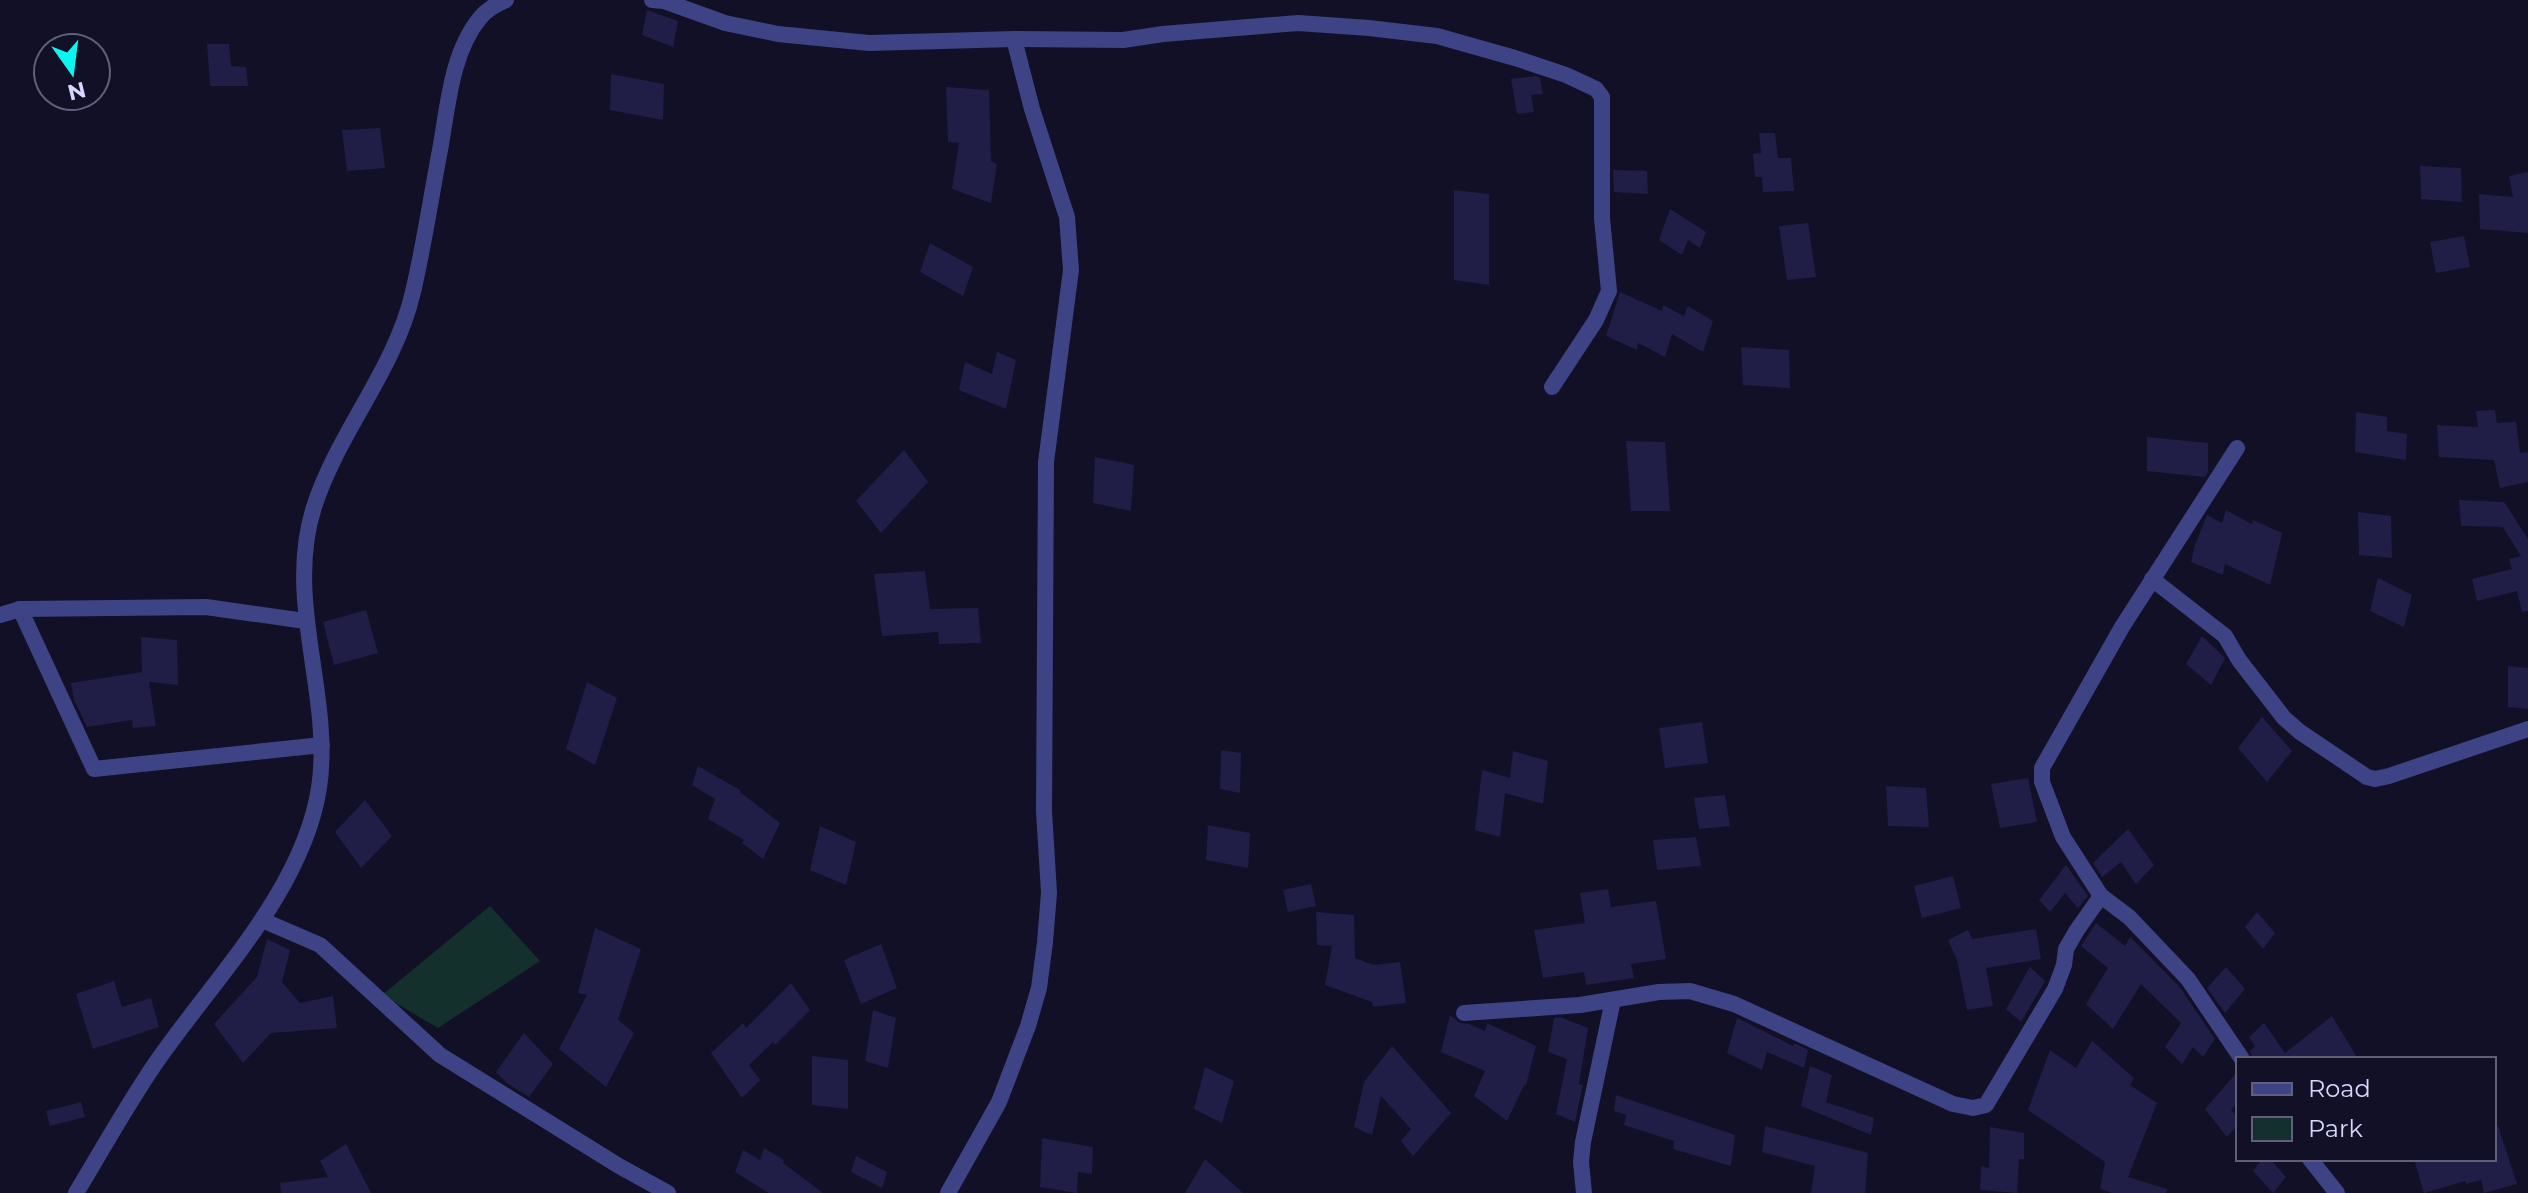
<svg xmlns="http://www.w3.org/2000/svg" width="2528" height="1193" font-family="Montserrat,sans-serif">
	<style>
		.green { fill: #13302c }
		.building { fill: #201d47 }
		.lines { fill: none; stroke-linecap: round; stroke-linejoin: round }
		.minor { stroke: #3d4384; stroke-width: 16 }
	</style>
	<rect width="100%" height="100%" fill="#111026"/>
	<polygon class="green" points="490,906 540,961 438,1028 382,995"/>
	<g class="building">
		<polygon points="647,10 678,21 673,47 642,35"/>
		<polygon points="207,44 229,44 231,66 246,67 248,86 210,86"/>
		<polygon points="611,74 664,84 663,120 610,110"/>
		<polygon points="1536,76 1540,78 1543,94 1531,95 1534,112 1517,114 1511,79"/>
		<polygon points="946,87 989,90 991,161 997,164 991,203 952,189 959,143 948,142"/>
		<polygon points="380,128 385,168 347,171 342,130"/>
		<polygon points="1759,133 1775,133 1778,158 1791,158 1794,191 1763,192 1762,177 1755,177 1753,154 1761,153"/>
		<polygon points="2420,166 2461,168 2462,202 2421,199"/>
		<polygon points="1613,170 1647,171 1648,194 1614,192"/>
		<polygon points="2528,172 2528,233 2480,229 2479,194 2513,197 2509,176"/>
		<polygon points="1454,190 1489,194 1489,285 1454,280"/>
		<polygon points="1670,209 1706,232 1700,248 1688,240 1682,255 1659,240"/>
		<polygon points="1808,223 1816,277 1787,280 1779,226"/>
		<polygon points="2464,236 2470,267 2436,273 2430,242"/>
		<polygon points="930,243 973,267 963,296 920,272"/>
		<polygon points="1620,292 1662,311 1663,305 1684,316 1688,306 1713,321 1703,352 1672,334 1665,357 1638,343 1637,350 1606,336"/>
		<polygon points="1741,347 1789,350 1790,388 1743,385"/>
		<polygon points="997,352 1016,360 1006,409 959,390 965,362 992,374"/>
		<polygon points="2495,410 2497,423 2516,422 2520,453 2528,452 2528,482 2500,488 2494,460 2439,457 2437,425 2478,427 2476,411"/>
		<polygon points="2356,412 2387,417 2387,431 2407,434 2406,460 2355,452"/>
		<polygon points="2147,437 2208,443 2208,472 2205,477 2147,471"/>
		<polygon points="1626,441 1665,442 1670,511 1631,511"/>
		<polygon points="904,450 928,482 881,533 856,501"/>
		<polygon points="1095,457 1134,465 1131,511 1093,503"/>
		<polygon points="2459,500 2504,502 2528,539 2528,611 2522,612 2517,591 2477,601 2472,579 2512,569 2509,559 2521,556 2503,527 2461,526"/>
		<polygon points="2226,510 2252,524 2253,520 2282,533 2270,585 2225,564 2223,575 2191,562 2195,545 2207,515 2222,523"/>
		<polygon points="2358,512 2391,516 2392,558 2359,555"/>
		<polygon points="925,571 930,609 978,608 981,643 939,644 938,632 882,636 874,574"/>
		<polygon points="2378,578 2412,595 2404,627 2370,611"/>
		<polygon points="366,610 378,653 334,665 323,622"/>
		<polygon points="2202,636 2225,658 2211,685 2186,664"/>
		<polygon points="141,637 177,640 178,685 149,682 156,726 133,728 132,720 87,727 74,700 71,683 142,672"/>
		<polygon points="2508,666 2528,668 2528,709 2508,707"/>
		<polygon points="587,682 617,698 595,765 566,749"/>
		<polygon points="2262,717 2292,751 2267,782 2238,748"/>
		<polygon points="1702,722 1708,763 1665,768 1659,728"/>
		<polygon points="1221,750 1241,753 1240,793 1220,789"/>
		<polygon points="1513,751 1548,761 1543,804 1505,793 1500,837 1475,830 1482,770 1510,778"/>
		<polygon points="698,766 740,790 740,792 780,823 763,859 742,843 744,840 708,819 715,799 692,785"/>
		<polygon points="2028,778 2037,822 2000,828 1991,784"/>
		<polygon points="1886,786 1926,788 1929,827 1888,826"/>
		<polygon points="1725,795 1730,826 1699,829 1694,798"/>
		<polygon points="365,800 392,836 361,868 335,832"/>
		<polygon points="1208,825 1250,833 1248,868 1206,860"/>
		<polygon points="820,826 856,842 846,885 810,870"/>
		<polygon points="2128,829 2154,865 2136,884 2121,862 2102,877 2093,863"/>
		<polygon points="1696,837 1701,866 1657,870 1653,840"/>
		<polygon points="2066,865 2088,896 2078,908 2065,893 2050,912 2039,900"/>
		<polygon points="1953,876 1961,908 1922,918 1914,886"/>
		<polygon points="1311,884 1316,906 1288,912 1283,890"/>
		<polygon points="1608,889 1611,907 1656,901 1666,959 1631,964 1634,978 1586,985 1584,972 1543,978 1534,930 1585,923 1580,893"/>
		<polygon points="1316,912 1354,915 1355,958 1374,965 1400,962 1406,1003 1373,1007 1372,1002 1325,985 1332,946 1317,945"/>
		<polygon points="2257,912 2275,933 2263,949 2245,927"/>
		<polygon points="2096,923 2125,946 2130,937 2179,986 2215,1039 2203,1057 2193,1047 2182,1064 2165,1047 2181,1023 2141,984 2113,1029 2086,1004 2108,968 2081,946"/>
		<polygon points="595,928 641,949 618,1020 634,1033 606,1087 559,1049 587,995 578,993"/>
		<polygon points="2036,929 2041,959 1986,968 1993,1006 1967,1010 1957,960 1948,940 1968,930 1972,939"/>
		<polygon points="267,939 290,950 282,982 300,1003 333,996 337,1028 271,1033 243,1063 214,1024 257,977"/>
		<polygon points="881,944 897,988 861,1004 844,960"/>
		<polygon points="2030,967 2045,981 2021,1022 2006,1009"/>
		<polygon points="2226,967 2245,989 2225,1013 2207,988"/>
		<polygon points="114,981 122,1007 151,998 159,1027 93,1049 76,994"/>
		<polygon points="791,983 810,1010 775,1045 773,1042 749,1065 760,1080 742,1098 711,1053 743,1023 746,1028"/>
		<polygon points="873,1010 896,1018 888,1068 865,1061"/>
		<polygon points="1450,1015 1460,1023 1469,1024 1485,1031 1487,1023 1536,1046 1526,1085 1524,1085 1507,1121 1474,1096 1485,1071 1441,1052"/>
		<polygon points="2332,1016 2358,1059 2253,1059 2250,1051 2255,1046 2249,1037 2264,1023 2285,1053"/>
		<polygon points="1560,1017 1588,1028 1579,1084 1583,1085 1575,1122 1556,1114 1567,1059 1548,1052 1554,1018"/>
		<polygon points="1737,1018 1793,1046 1794,1043 1808,1050 1804,1068 1767,1052 1762,1070 1727,1053"/>
		<polygon points="524,1033 553,1064 529,1097 508,1084 496,1072"/>
		<polygon points="2092,1041 2134,1078 2130,1085 2157,1103 2128,1177 2167,1189 2166,1193 2112,1193 2100,1189 2105,1162 2028,1110 2050,1050 2076,1068"/>
		<polygon points="1392,1046 1451,1113 1413,1156 1401,1141 1411,1129 1381,1096 1372,1135 1354,1127 1364,1082"/>
		<polygon points="812,1056 848,1060 848,1109 812,1105"/>
		<polygon points="1810,1066 1832,1075 1826,1102 1874,1118 1871,1135 1801,1106"/>
		<polygon points="1205,1067 1234,1081 1222,1123 1194,1109"/>
		<polygon points="2238,1071 2238,1101 2231,1110 2238,1118 2238,1125 2227,1137 2205,1109"/>
		<polygon points="1616,1095 1735,1135 1731,1166 1673,1149 1674,1141 1624,1125 1626,1115 1614,1111"/>
		<polygon points="81,1102 85,1117 50,1126 46,1111"/>
		<polygon points="1765,1126 1868,1153 1865,1193 1811,1193 1815,1166 1762,1152"/>
		<polygon points="2494,1126 2498,1126 2517,1184 2484,1193 2481,1180 2466,1184 2465,1181 2424,1193 2414,1159 2494,1159"/>
		<polygon points="1990,1127 2024,1133 2024,1159 2019,1159 2017,1193 1980,1190 1981,1166 1989,1168"/>
		<polygon points="1042,1138 1093,1147 1092,1174 1078,1172 1077,1193 1040,1187"/>
		<polygon points="346,1144 371,1193 281,1193 280,1183 328,1177 320,1161"/>
		<polygon points="764,1148 784,1160 783,1163 823,1193 769,1193 735,1172 743,1150 760,1160"/>
		<polygon points="856,1156 887,1172 882,1188 851,1172"/>
		<polygon points="1205,1159 1243,1193 1185,1193"/>
		<polygon points="2262,1159 2270,1159 2286,1177 2273,1193 2253,1171"/>
	</g>
	<g class="lines">
		<g class="minor">
			<polyline points="652,0 664,1 725,23 778,34 869,43 1014,39 1123,40 1163,34 1298,23 1369,28 1437,36 1515,58 1566,75 1596,89 1602,97 1602,218 1609,291 1596,320 1552,387"/>
			<polyline points="2237,448 2122,627 2042,768 2042,782 2063,837 2101,896 2129,917 2188,979 2242,1059"/>
			<polyline points="2152,579 2225,636 2239,660 2284,718 2300,732 2367,777 2375,779 2389,776 2528,729"/>
			<polyline points="20,609 94,769 322,745"/>
			<polyline points="0,615 20,609 206,607 305,621"/>
			<polyline points="262,920 320,945 440,1055 619,1166 668,1193"/>
			<polyline points="1464,1013 1580,1005 1659,992 1690,991 1734,1004 1953,1104 1973,1108 1986,1105 2055,989 2064,965 2066,949 2077,930 2101,896"/>
			<polyline points="2310,1159 2337,1193"/>
			<path d="M76,1193C102,1150 127,1105 155,1064C212,981 303,891 319,788C333,695 284,601 314,507C338,432 395,370 413,292C424,245 431,197 440,150C448,107 451,53 480,18C487,9 496,5 506,0"/>
			<polyline points="948,1193 999,1102 1028,1026 1039,988 1045,942 1049,893 1044,811 1046,462 1071,270 1067,217 1032,109 1014,39"/>
			<polyline points="1584,1193 1581,1162 1583,1142 1613,1000"/>
		</g>
	</g>
	<rect x="2236" y="1057" width="260" height="104" fill="#111026" stroke="#60607c" stroke-width="2"/>
	<rect x="2252" y="1083" width="40" height="12" fill="#3d4384" stroke="#60607c" stroke-width="2"/>
	<text x="2308" y="1097" font-size="24" fill="#d7d7fe">Road</text>
	<rect x="2252" y="1117" width="40" height="24" fill="#13302c" stroke="#60607c" stroke-width="2"/>
	<text x="2308" y="1137" font-size="24" fill="#d7d7fe">Park</text>
	<g transform="translate(72 72) rotate(166)"><circle r="38" fill="#111026" stroke="#60607c" stroke-width="2"/>
	<path d="M0-6L14 30L0 20L-14 30Z" fill="#0af7f1"/>
	<text y="-12" font-size="22" font-weight="bold" text-anchor="middle" fill="#d7d7fe">N</text>
	</g>
</svg>
